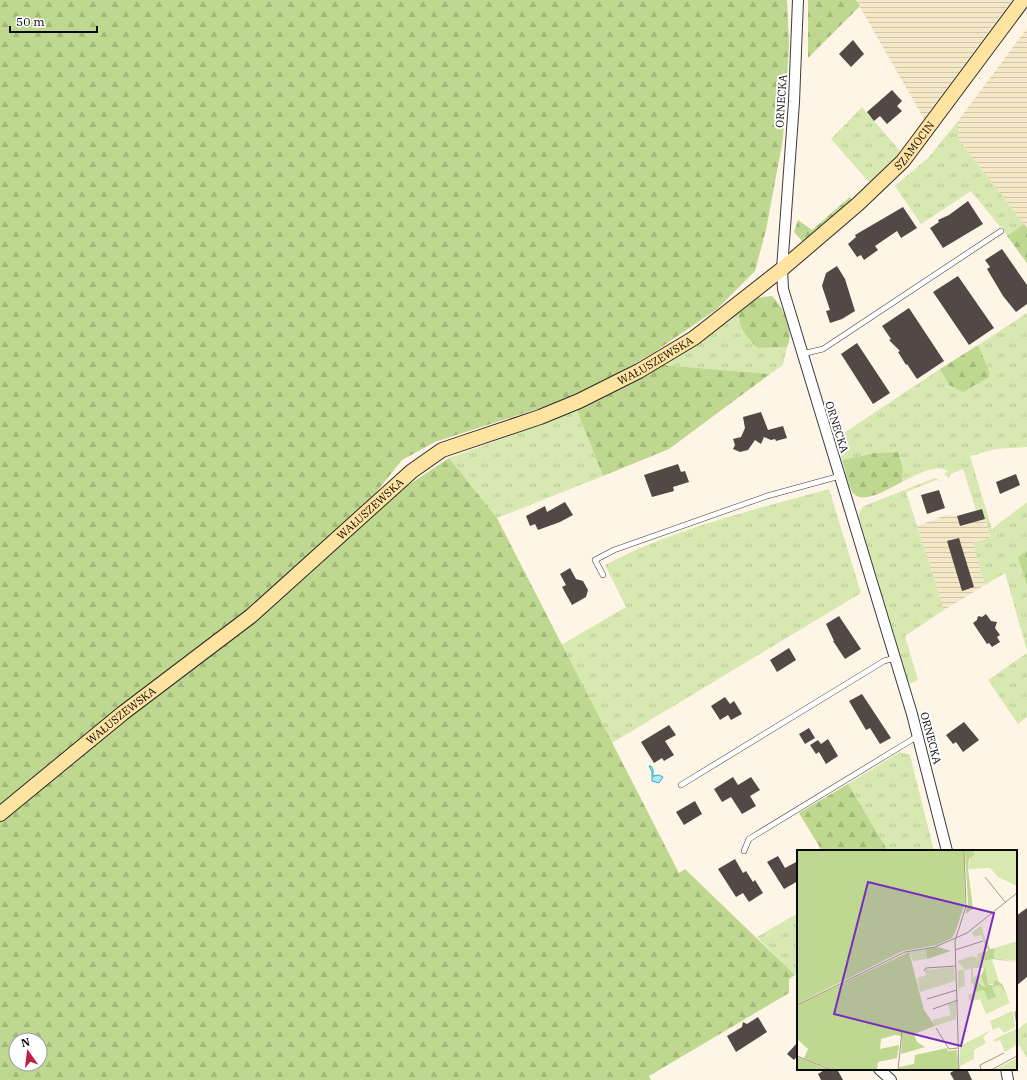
<svg xmlns="http://www.w3.org/2000/svg" width="1027" height="1080" font-family="'IBM Plex Serif',serif">
	<style>
		.farmland { fill: url(#farmland-rules) }
		.grass { fill: url(#grass-tufts) }
		.forest { fill: url(#forest-firs); fill-rule: evenodd }
		.water { fill: url(#water-waves); stroke: #32abcd }
		.building { fill: #524846 }
		.lines { fill: none; stroke-linecap: round; stroke-linejoin: round }
		.lane-casing { stroke: #3c3c3c; stroke-width: 6 }
		.street-casing { stroke: #3c3c3c; stroke-width: 12 }
		.secondary-casing { stroke: #2b2b2b; stroke-width: 16 }
		.lane { stroke: #fff; stroke-width: 5 }
		.street { stroke: #fff; stroke-width: 10 }
		.secondary { stroke: #ffe3a1; stroke-width: 14 }
		.labels { text-anchor: middle; dominant-baseline: central; stroke-width: 4; stroke-linejoin: round; paint-order: stroke }
		.street-label { font-size: 11px; fill: #090909; stroke: #fff }
		.inset-road { fill: none; stroke: #9d978e; stroke-width: 1 }
		.view { fill: #7b2cbf; fill-opacity: 0.15; stroke: #7b2cbf; stroke-width: 2 }
		.inset-edge { fill: none; stroke: #090909; stroke-width: 2 }
	</style>
	<defs>
		<pattern id="farmland-rules" width="6" height="5" patternUnits="userSpaceOnUse"><rect width="6" height="5" fill="#f4e8c7"/><path d="M0 2.5h6" fill="none" stroke="#d0c6aa"/></pattern>
		<pattern id="grass-tufts" width="24" height="20" patternUnits="userSpaceOnUse"><rect width="24" height="20" fill="#d7e8b1"/><path d="M3 7l-1-3M5 7V3M7 7l1-3M15 17l-1-3M17 17v-4M19 17l1-3" fill="none" stroke="#b7c697"/></pattern>
		<pattern id="forest-firs" width="22" height="20" patternUnits="userSpaceOnUse"><rect width="22" height="20" fill="#bed890"/><path d="M5 1l3.5 6h-7zM16 11l3.5 6h-7z" fill="#a2b87b"/></pattern>
		<pattern id="water-waves" width="16" height="10" patternUnits="userSpaceOnUse"><rect width="16" height="10" fill="#abe8f6"/><path d="M0 5q4-4 8 0t8 0" fill="none" stroke="#92c6d2"/></pattern>
	</defs>
	<rect width="100%" height="100%" fill="#fff5e6"/>
	<g class="farmland">
		<polygon points="856,0 1012,0 924,119"/>
		<polygon points="1027,28 1027,228 958,139 958,121"/>
		<polygon points="982,509 991,537 973,543 985,585 944,610 917,526 946,515 957,516"/>
	</g>
	<g class="grass">
		<polygon points="862,107 901,152 869,182 831,139"/>
		<polygon points="958,121 958,139 1024,224 1007,236 1002,226 1000,227 971,191 921,224 895,186 929,157"/>
		<polygon points="738,313 738,320 758,348 787,347 783,365 770,374 662,365"/>
		<path d="M1027,313V447L996,449L970,456L992,529L1027,502V551L1018,557L1027,586V651L1005,573L985,585L973,543L991,537L982,509L976,510L963,469L951,474L949,478L944,474L948,471C934,463 915,476 902,482L903,470L899,452L874,453L842,460L835,439L940,369L949,385L989,371L978,345Z"/>
		<polygon points="576,408 603,476 497,518 449,458 531,428"/>
		<polygon points="935,478 942,481 936,480 906,492 944,610 905,636 918,680 909,684 859,520 860,511 864,506"/>
		<path d="M829,489L861,593L612,743L561,645L626,607L605,565C675,528 754,510 829,489Z"/>
		<polygon points="1027,653 1027,717 1018,724 988,680"/>
		<polygon points="900,752 910,755 934,851 888,851 848,784"/>
		<polygon points="798,913 798,973 795,975 757,937"/>
		<polygon points="1027,1022 1027,1058 1020,1046 1016,1045 1016,1031"/>
	</g>
	<g class="forest">
		<polygon points="0,0 787,0 789,45 783,139 766,230 755,271 717,309 653,353 620,372 565,400 435,442 402,460 366,505 256,602 0,808"/>
		<polygon points="808,0 856,0 860,6 808,58"/>
		<polygon points="850,197 853,201 803,242 794,232 798,220 812,230"/>
		<polygon points="1024,224 1027,228 1027,263 1007,236"/>
		<path d="M772,296C784,308 795,331 787,347L758,348C747,338 739,328 738,313L756,298Z"/>
		<polygon points="978,345 989,371 989,377 963,392 949,385 940,369"/>
		<polygon points="662,365 770,374 669,449 603,476 576,408 620,389"/>
		<path d="M899,452L903,470L902,482C891,487 863,506 853,493C848,487 845,468 842,460L874,453Z"/>
		<path d="M449,458L497,518L679,873L685,869L795,975L789,979V993L649,1076L651,1080H0V822L121,723L250,626L395,494ZM16,1040H40V1064H16Z"/>
		<polygon points="1027,551 1027,586 1018,557"/>
		<polygon points="848,784 888,851 822,851 799,813"/>
	</g>
	<polygon class="water" points="651,766 653,769 653,776 659,775 663,777 659,783 652,781 652,772 649,766"/>
	<g class="building">
		<polygon points="853,40 864,54 851,67 839,54"/>
		<polygon points="892,90 902,101 897,106 902,111 887,124 880,116 874,121 867,112"/>
		<polygon points="968,201 983,224 943,248 930,228 939,222 938,220 949,215"/>
		<polygon points="903,207 917,228 901,238 897,231 875,246 878,250 864,260 861,255 857,257 848,244 856,237 855,235"/>
		<polygon points="1002,249 1027,285 1027,304 1016,312 1003,296 987,269 990,267 985,260"/>
		<polygon points="837,266 845,279 855,311 842,319 830,323 826,311 830,310 822,286 826,273"/>
		<polygon points="958,276 994,328 969,345 933,292"/>
		<polygon points="909,308 944,361 917,379 907,364 906,365 898,352 900,351 889,340 891,339 882,326"/>
		<polygon points="857,343 890,393 873,404 841,354"/>
		<polygon points="761,412 768,430 783,426 787,438 776,441 775,439 771,440 764,437 761,444 755,440 748,450 740,452 733,449 735,445 733,439 741,437 745,428 743,417"/>
		<polygon points="678,464 681,472 685,471 689,482 673,487 674,491 652,497 644,475"/>
		<polygon points="1016,474 1020,485 1000,494 996,482"/>
		<polygon points="939,490 945,508 927,514 921,495"/>
		<polygon points="565,502 573,515 560,522 538,530 535,524 530,526 526,516 545,506 547,512"/>
		<polygon points="982,509 985,519 960,526 957,516"/>
		<polygon points="959,538 974,587 962,591 947,541"/>
		<polygon points="570,568 576,579 583,581 588,590 586,597 572,605 562,587 566,585 560,574"/>
		<polygon points="986,614 991,621 997,622 995,628 1000,635 997,637 1000,642 992,647 989,643 987,644 973,623 977,620 978,616 982,617"/>
		<polygon points="839,616 861,649 845,659 833,641 834,641 826,624"/>
		<polygon points="789,648 796,660 777,672 770,660"/>
		<polygon points="862,694 891,738 880,744 870,728 866,730 849,701"/>
		<polygon points="725,697 730,704 734,701 742,714 731,720 728,715 720,720 711,706"/>
		<polygon points="964,722 979,740 963,752 956,742 953,744 946,735"/>
		<polygon points="669,725 676,735 665,741 674,755 664,761 662,758 654,763 641,742"/>
		<polygon points="809,728 815,738 805,744 799,734"/>
		<polygon points="828,739 838,756 826,764 819,752 816,754 810,745 818,740 821,744"/>
		<polygon points="733,777 738,785 751,777 760,790 750,796 756,806 742,814 731,797 722,802 714,789"/>
		<polygon points="695,801 702,814 684,825 676,812"/>
		<polygon points="778,856 785,868 798,861 798,881 784,889 767,862"/>
		<polygon points="735,859 743,873 746,871 753,882 755,880 763,893 749,902 743,893 736,897 718,869"/>
		<polygon points="1027,908 1027,977 1016,986 1016,916"/>
		<polygon points="758,1017 767,1032 736,1052 727,1036 742,1027 743,1022 747,1024"/>
		<polygon points="798,1042 798,1055 794,1060 787,1054"/>
		<polygon points="826,1069 837,1069 843,1080 821,1080 818,1074"/>
		<polygon points="957,1069 967,1069 972,1080 954,1080 950,1073"/>
	</g>
	<g class="lines">
		<defs>
			<g id="lane">
				<polyline points="802,354 823,349 1001,231"/>
				<polyline points="603,575 595,560 614,550 767,496 840,476"/>
				<polyline points="681,785 884,661 895,658"/>
				<polyline points="744,851 749,839 918,736"/>
			</g>
			<g id="street">
				<polyline points="798,0 794,102 782,269 783,289 912,714 947,851"/>
				<polyline points="879,1069 891,1080"/>
				<polyline points="1006,1069 1008,1080"/>
			</g>
			<g id="secondary">
				<path id="s1" d="M0,814L123,713L251,616L412,471L442,450L540,417L579,401L639,371L694,338L782,269L858,204L903,161L1023,0"/>
			</g>
		</defs>
		<use href="#lane" class="lane-casing"/>
		<use href="#street" class="street-casing"/>
		<use href="#secondary" class="secondary-casing"/>
		<use href="#lane" class="lane"/>
		<use href="#street" class="street"/>
		<use href="#secondary" class="secondary"/>
	</g>
	<g class="labels">
		<g class="street-label">
			<text transform="translate(781 101) rotate(-86)">ORNECKA</text>
			<text stroke="none"><textPath href="#s1" startOffset="1143">SZAMOCIN</textPath></text>
			<text stroke="none"><textPath href="#s1" startOffset="805">WAŁUSZEWSKA</textPath></text>
			<text transform="translate(837 427) rotate(72)">ORNECKA</text>
			<text stroke="none"><textPath href="#s1" startOffset="480">WAŁUSZEWSKA</textPath></text>
			<text stroke="none"><textPath href="#s1" startOffset="156">WAŁUSZEWSKA</textPath></text>
			<text transform="translate(931 738) rotate(75)">ORNECKA</text>
		</g>
	</g>
	<g transform="translate(797 850)">
		<rect width="220" height="220" fill="#fff5e6"/>
		<path d="M175,0H220V36L201,27L193,18L171,19ZM184,76L189,91L187,92L184,85L177,87L175,82ZM220,91V111L197,108L198,98ZM129,99L130,109L116,111L112,102ZM188,101L191,102L187,104L189,111L195,109L203,135L213,153L189,164L183,149L173,152L171,145L177,143L176,133L174,134V119H167L160,111L175,106L181,108L180,104ZM176,118H186L191,135L198,133L195,137L198,147L187,140L179,142V131L188,136L184,124L176,127ZM157,117L158,131L123,142L120,128L129,125L128,120ZM161,120L171,119L172,120H167L168,136L162,138L161,144ZM159,152V169L138,176L135,170L154,165L151,154ZM216,161L218,177L207,183L202,177L196,180L193,171ZM219,179L220,194L215,198L208,202L203,190L197,192L196,190ZM194,180L186,187L189,193L177,200V209L163,216V196Z" fill="#d7e8b1" fill-rule="evenodd"/>
		<path d="M0,0H167L168,53L158,83L155,88L140,95L106,101L0,154ZM168,0H175L178,4L172,9L171,19L176,59L168,64L171,53ZM189,91L193,99L198,98L197,108L220,112L195,109L188,111L186,106L191,100L187,92ZM141,97L154,101L130,109L129,99ZM112,102L127,160L138,176L117,184L120,192L128,197L104,204L105,186L98,185L84,189L83,199L102,195L100,208L81,212L80,220H37L7,208L11,199L0,189V155ZM188,117L191,135H196L198,130L205,134L212,150L203,135L195,137L199,147L191,150L187,140L179,142V131L188,137L184,126ZM150,198L151,201L160,200L162,220H102V217L117,214L118,205ZM0,207L14,212L33,220H0Z" fill="#bed890"/>
		<path d="M220,208V220H197Z" fill="#d7e8b1"/>
		<path class="inset-road" d="M188,27L209,53M158,100L186,91M127,121L129,118L159,116M130,149L160,140M0,155L108,102L138,97L170,83L220,43M136,159L161,150M220,160L218,162L220,176M139,178L152,199L161,198M0,206L35,220M101,220L105,181M162,220L158,91L169,56L167,0M184,220L183,215L207,203M194,220L220,206"/>
		<path class="view" d="M71,32L197,63L164,196L37,164Z"/>
		<rect width="220" height="220" class="inset-edge"/>
	</g>
	<g transform="translate(28 1052) rotate(346)"><circle r="19" fill="#ffffff" stroke="#9d9d9d"/>
	<path d="M0-3L7 15L0 10L-7 15Z" fill="#b82345"/>
	<text y="-6" font-size="11" font-weight="bold" text-anchor="middle" fill="#090909">N</text>
	</g>
	<path d="M10 26v6h87v-6" fill="none" stroke="#090909" stroke-width="2"/>
	<text x="16" y="26" font-size="12" fill="#090909" stroke="#ffffff" stroke-width="3" paint-order="stroke">50 m</text>
</svg>
